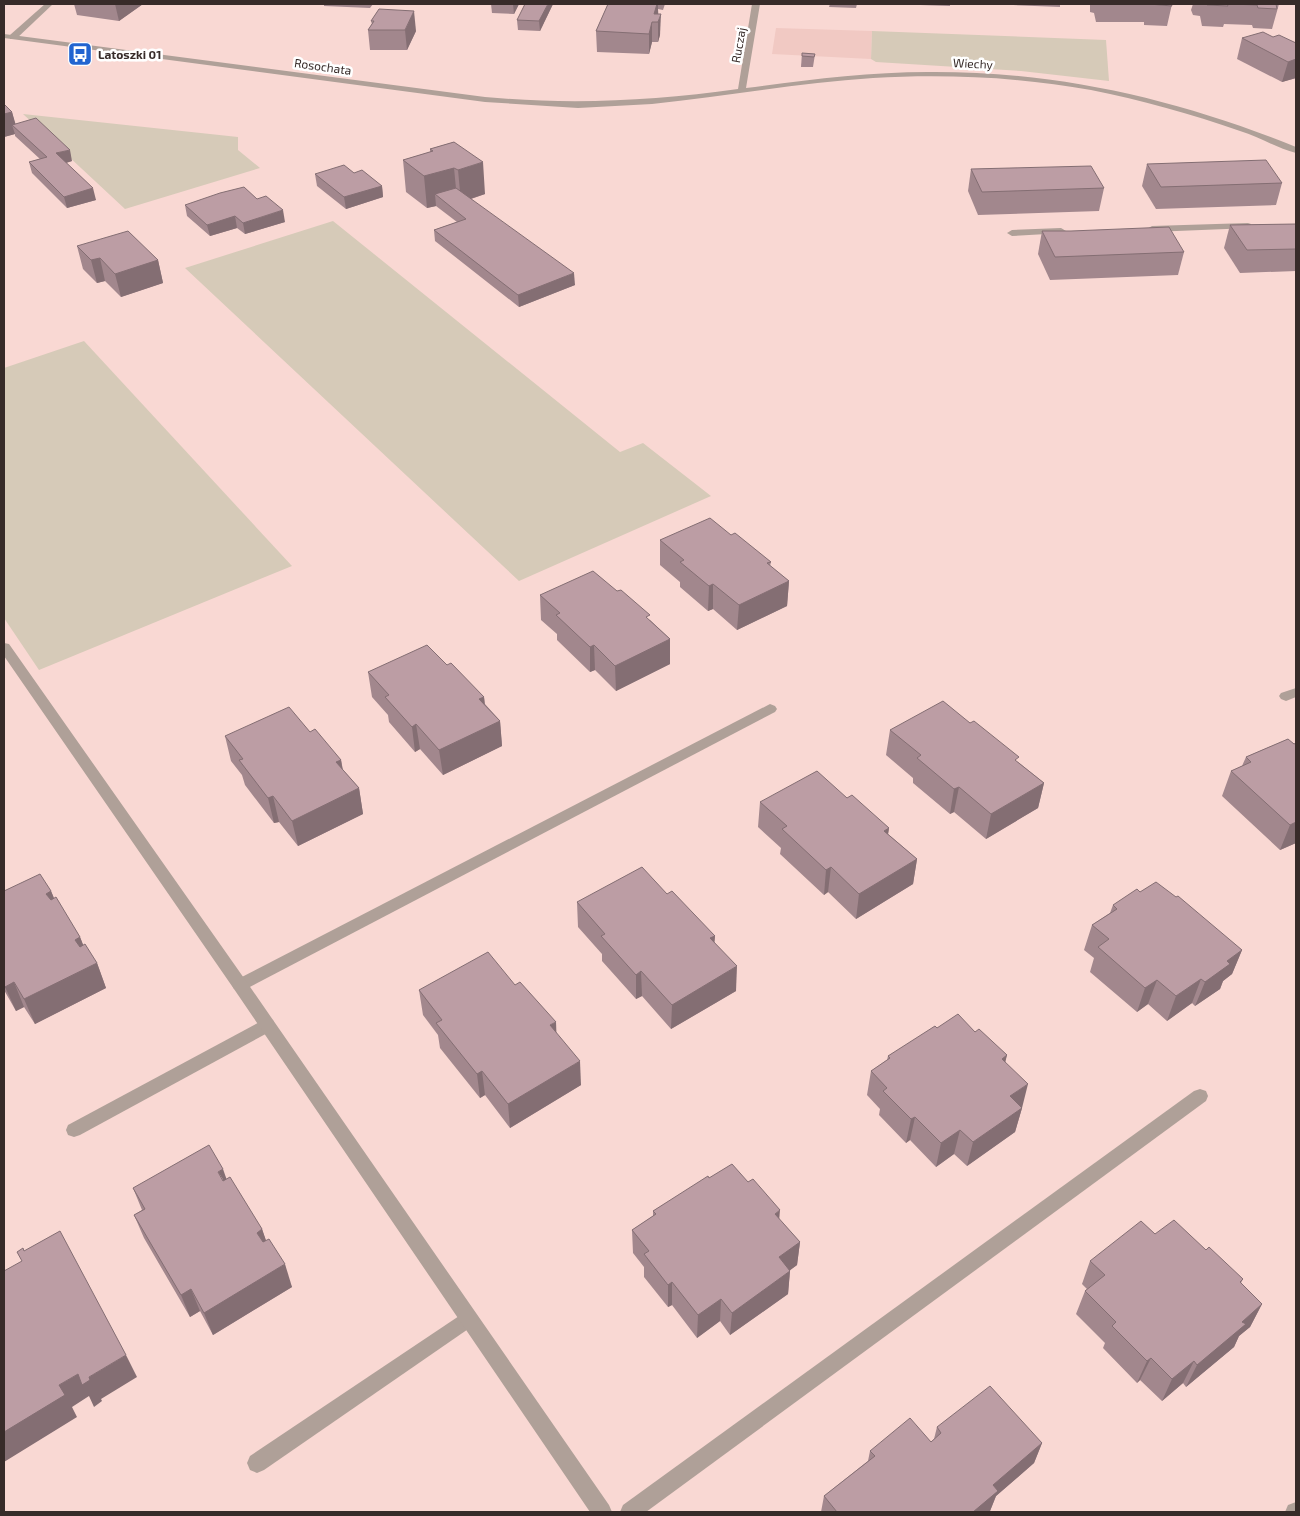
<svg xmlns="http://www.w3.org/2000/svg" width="1300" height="1516" font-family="'Exo 2',sans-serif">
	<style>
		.built { fill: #f1c9c3 }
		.green { fill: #d6cab8 }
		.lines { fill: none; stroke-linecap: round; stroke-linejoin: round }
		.service { fill: #afa098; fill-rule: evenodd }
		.minor { fill: #afa098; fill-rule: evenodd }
		.tertiary { fill: #afa098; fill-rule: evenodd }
		.wall { fill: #a2878d }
		.shaded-wall { fill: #846e73 }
		.building { fill: #bc9da4; stroke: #846e73 }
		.labels { text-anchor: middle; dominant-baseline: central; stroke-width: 5; stroke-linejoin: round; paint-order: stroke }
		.far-street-label { font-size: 12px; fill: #372b29; stroke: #fff }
		.far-poi-label { font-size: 12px; font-weight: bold; fill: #372b29; stroke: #fff; text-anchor: start }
	</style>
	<rect width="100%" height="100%" fill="#f9d8d3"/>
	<polygon class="built" points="776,28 872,31 871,59 772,54"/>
	<g class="green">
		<polygon points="872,31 1106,40 1109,81 1021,71 876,62 871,59"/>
		<polygon points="23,114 238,137 238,150 260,168 125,209"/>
		<polygon points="333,221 620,452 643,443 711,496 519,581 185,268"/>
		<polygon points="84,341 292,566 39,670 4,618 4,368"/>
	</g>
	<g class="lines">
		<g class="service">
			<polygon points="1248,223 1251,224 1251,228 1152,232 1147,229 1152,226"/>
			<polygon points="1061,228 1066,231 1064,233 1012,236 1007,233 1012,230"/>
			<polygon points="1296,688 1296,697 1286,701 1281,699 1279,696 1281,693"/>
			<polygon points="770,704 775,706 777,709 775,712 246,989 240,991 234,989 232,985 234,981"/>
			<polygon points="267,1018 273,1020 275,1025 273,1030 80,1135 74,1137 68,1135 66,1130 68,1125"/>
			<polygon points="1200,1089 1206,1091 1208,1096 1206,1101 646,1512 620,1512 623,1505 1194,1091"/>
			<polygon points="468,1310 474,1313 477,1319 474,1325 264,1470 257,1473 250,1470 247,1463 250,1456"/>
		</g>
		<g class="minor">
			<polygon points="45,4 53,4 16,39 10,39 10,35"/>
			<polygon points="4,643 9,644 246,981 609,1505 612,1512 590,1512 234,989 4,656"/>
			<polygon points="1296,1502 1296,1512 1285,1512 1288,1505"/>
		</g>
		<path class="tertiary" d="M752,4H760L746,88C807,80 867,72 928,72C1057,71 1177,99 1296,147V153C1277,148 1259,137 1240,131C1191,114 1142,100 1091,90C1020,77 945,74 873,78C799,83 726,96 652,104L578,108L485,102L4,38V34L485,97C571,105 652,101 738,89Z"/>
	</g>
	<g class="wall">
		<polygon points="74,4 143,4 119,21 77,15"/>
		<polygon points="324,4 373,4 370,8 324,6"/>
		<polygon points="491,4 519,4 514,14 492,13"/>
		<polygon points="553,4 540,31 518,30 517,20"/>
		<polygon points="608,4 665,4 663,10 658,9 660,35 658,42 652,42 649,54 597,52 596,31"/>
		<polygon points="824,4 857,4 856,8 829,7 830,4"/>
		<polygon points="891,4 950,4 950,6"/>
		<polygon points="1012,4 1060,4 1060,7 1013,5"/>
		<polygon points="1090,4 1172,4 1167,26 1144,25 1144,22 1096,22 1094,13 1090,12"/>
		<polygon points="1193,4 1279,4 1272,29 1253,28 1252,25 1224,24 1223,27 1202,26 1200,16 1193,15 1191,10"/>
		<polygon points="371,21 416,31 407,50 370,50 368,30 372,24"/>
		<polygon points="1273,37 1296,43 1296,78 1282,82 1237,59 1242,38"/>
		<polygon points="802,53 815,54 813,67 801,67"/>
		<polygon points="4,104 12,112 15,124 72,161 66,163 96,200 67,208 32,173 29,162 40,159 15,136 15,134 4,137"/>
		<polygon points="454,142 485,194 471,199 575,285 519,307 435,241 434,230 457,222 436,206 427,208 406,192 403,160 430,152 430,149"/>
		<polygon points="1147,164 1282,183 1276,205 1156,209 1142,186"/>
		<polygon points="971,169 1104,188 1099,211 978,215 968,191"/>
		<polygon points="354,173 382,186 383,197 346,209 317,186 315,174"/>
		<polygon points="185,205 285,222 245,234 237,228 210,236 187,216"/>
		<polygon points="1296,224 1296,271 1240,273 1224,248 1230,225"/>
		<polygon points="1042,231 1184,252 1178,275 1050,280 1038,254"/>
		<polygon points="77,246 158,260 163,283 121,297 105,281 97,283 83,269"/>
		<polygon points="731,535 771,562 770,566 789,581 787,606 737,630 713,609 708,611 680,587 680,582 660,565 660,540"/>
		<polygon points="540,595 650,620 670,639 670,664 616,691 595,670 590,672 557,640 557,634 541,620"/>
		<polygon points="447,665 484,697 485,704 500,721 502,746 443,775 420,749 415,752 389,722 388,715 372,697 368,672"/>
		<polygon points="890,730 1018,762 1044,783 1038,808 986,839 954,812 950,814 913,783 913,778 886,755"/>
		<polygon points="225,736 341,760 343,770 359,788 363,814 298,846 279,822 274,823 245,785 242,775 231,761"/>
		<polygon points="1288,739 1296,843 1280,850 1222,796 1231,771 1242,766 1246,757"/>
		<polygon points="847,798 889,828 888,834 917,859 913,884 856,919 828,892 824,895 780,854 781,848 758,827 760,802"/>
		<polygon points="4,891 51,891 54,898 80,937 83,945 97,963 106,988 35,1024 24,1007 16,1011 4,990"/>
		<polygon points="667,894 715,936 714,942 736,991 671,1029 642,996 636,999 602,961 602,954 578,927 577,902"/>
		<polygon points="1113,905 1242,950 1232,974 1223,981 1220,989 1195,1006 1192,1003 1167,1021 1148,1004 1137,1012 1090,972 1094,958 1084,950 1092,925 1110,913"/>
		<polygon points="515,985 556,1033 581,1085 510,1128 485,1095 480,1098 440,1048 438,1035 423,1015 419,990"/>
		<polygon points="937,1028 975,1032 1007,1055 1005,1061 1022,1108 1015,1132 967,1166 954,1154 936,1167 910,1140 906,1143 879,1115 880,1109 867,1095 871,1071 887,1060 888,1056"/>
		<polygon points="709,1178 779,1219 800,1242 797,1265 790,1270 788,1294 730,1335 720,1321 697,1338 672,1305 668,1307 644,1277 644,1267 633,1253 632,1230 653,1216 653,1211"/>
		<polygon points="227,1179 262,1229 266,1241 292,1287 213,1335 200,1311 190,1317 144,1238 134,1215 142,1210 133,1188"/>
		<polygon points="1155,1234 1206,1250 1243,1279 1241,1283 1262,1304 1250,1327 1239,1336 1234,1347 1186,1387 1183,1383 1162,1401 1140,1380 1137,1383 1103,1348 1105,1343 1076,1314 1085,1291 1087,1289 1082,1284 1090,1261"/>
		<polygon points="937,1427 1042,1443 1034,1463 996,1496 990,1511 989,1512 821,1512 824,1496 868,1461 870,1451 931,1442 934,1439"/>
	</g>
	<g class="shaded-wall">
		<polygon points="115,4 143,4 119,21"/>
		<polygon points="513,4 519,4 514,14"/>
		<polygon points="548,4 553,4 540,31 539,21"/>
		<polygon points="657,4 658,4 658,20 654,14"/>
		<polygon points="414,11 416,31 407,50 405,30"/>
		<polygon points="661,14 660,35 658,42 658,22"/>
		<polygon points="652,22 652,42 649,54 649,34"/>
		<polygon points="1296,59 1296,78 1282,82 1288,62"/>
		<polygon points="12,112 17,129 12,125 15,134 4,137 4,114"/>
		<polygon points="70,150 72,161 59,165 56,153"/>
		<polygon points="483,162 485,194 461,202 458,170"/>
		<polygon points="454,168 457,199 435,194 436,206 427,208 424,176"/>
		<polygon points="382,186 383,197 346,209 344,197"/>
		<polygon points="93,188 96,200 67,208 64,197"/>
		<polygon points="283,210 285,222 245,234 243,223"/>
		<polygon points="235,216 237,228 210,236 207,225"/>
		<polygon points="100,258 105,281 97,283 91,260"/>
		<polygon points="158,260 163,283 121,297 115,274"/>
		<polygon points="574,273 575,285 519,307 518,295"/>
		<polygon points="789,581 787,606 737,630 739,605"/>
		<polygon points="713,584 713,609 708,611 709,586"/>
		<polygon points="670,639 670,664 616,691 615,666"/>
		<polygon points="594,645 595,670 590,672 590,647"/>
		<polygon points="484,697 486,722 479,699"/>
		<polygon points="500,721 502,746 443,775 439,750"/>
		<polygon points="416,724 420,749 415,752 412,727"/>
		<polygon points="341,760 345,785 336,762"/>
		<polygon points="1044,783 1038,808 986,839 991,814"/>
		<polygon points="959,787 954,812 950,814 954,789"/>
		<polygon points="359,788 363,814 298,846 292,821"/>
		<polygon points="273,796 279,822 274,823 268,798"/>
		<polygon points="1296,822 1296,843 1280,850 1290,825"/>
		<polygon points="889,828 885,853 884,831"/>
		<polygon points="917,859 913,884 856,919 859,894"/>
		<polygon points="831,867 828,892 824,895 826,870"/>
		<polygon points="51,891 61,916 46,894"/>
		<polygon points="715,936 713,961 710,938"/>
		<polygon points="80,937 90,962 75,940"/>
		<polygon points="1242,950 1232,974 1223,981 1220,989 1195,1006 1205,982 1227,961"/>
		<polygon points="97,963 106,988 35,1024 24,999"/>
		<polygon points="737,966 736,991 671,1029 672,1005"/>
		<polygon points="641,971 642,996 636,999 636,975"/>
		<polygon points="1201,979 1192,1003 1167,1021 1176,996"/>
		<polygon points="1157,980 1148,1004 1137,1012 1145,988"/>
		<polygon points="14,982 24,1007 16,1011 5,987"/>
		<polygon points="556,1022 557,1047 550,1025"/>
		<polygon points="1007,1055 1001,1080 1002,1059"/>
		<polygon points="580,1061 581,1085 510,1128 508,1104"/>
		<polygon points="482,1071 485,1095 480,1098 477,1074"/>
		<polygon points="1028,1084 1022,1108 1010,1096"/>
		<polygon points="1022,1108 1015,1132 967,1166 973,1142"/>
		<polygon points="915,1117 910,1140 906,1143 911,1119"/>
		<polygon points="960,1130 954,1154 936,1167 941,1143"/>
		<polygon points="223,1169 231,1192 218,1172"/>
		<polygon points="780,1210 778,1233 775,1214"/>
		<polygon points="262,1229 270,1252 257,1233"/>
		<polygon points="800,1242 797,1265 777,1280 779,1257"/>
		<polygon points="285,1264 292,1287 213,1335 204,1313"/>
		<polygon points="790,1271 788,1294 730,1335 732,1313"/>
		<polygon points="672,1282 672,1305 668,1307 668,1285"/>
		<polygon points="191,1289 200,1311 190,1317 181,1295"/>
		<polygon points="721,1299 720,1321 697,1338 698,1315"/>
		<polygon points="1262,1304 1250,1327 1239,1336 1234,1347 1186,1387 1197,1365 1242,1322"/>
		<polygon points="126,1355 137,1377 101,1399 102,1401 94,1407 89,1396 72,1407 77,1417 4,1462 4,1432 59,1385 78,1374 89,1377"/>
		<polygon points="1151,1358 1140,1380 1137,1383 1147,1361"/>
		<polygon points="1194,1361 1183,1383 1162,1401 1172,1379"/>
		<polygon points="1042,1443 1034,1463 996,1496 990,1511 989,1512 973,1512 993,1485"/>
	</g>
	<g class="building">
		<polygon points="525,4 548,4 539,21 517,20"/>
		<polygon points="608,4 657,4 654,14 661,14 658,22 652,22 649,34 596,31"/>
		<polygon points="1149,4 1171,4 1172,6"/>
		<polygon points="1206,4 1227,4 1228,6 1207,5"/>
		<polygon points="1230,4 1276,4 1277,9 1258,8 1257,5"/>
		<polygon points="379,9 414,11 405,30 368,30 374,21 371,21"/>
		<polygon points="1263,32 1273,37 1279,35 1296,43 1296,59 1288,62 1242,38"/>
		<polygon points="802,53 815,54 814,57 802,56"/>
		<polygon points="4,104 12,112 4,114"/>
		<polygon points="36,118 70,150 56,153 93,188 64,197 29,162 47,157 12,125"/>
		<polygon points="454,142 483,162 458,170 454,168 424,176 403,160 433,151 430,149"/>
		<polygon points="1266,160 1282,183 1161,187 1147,164"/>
		<polygon points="344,165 354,173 362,170 382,186 344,197 315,174"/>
		<polygon points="1091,166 1104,188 982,192 971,169"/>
		<polygon points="244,187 257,199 266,196 283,210 243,223 235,216 207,225 185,205 220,193"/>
		<polygon points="456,188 574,273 518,295 434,230 466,219 435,194"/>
		<polygon points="1296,224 1296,249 1247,250 1230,225"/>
		<polygon points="1169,227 1184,252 1055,257 1042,231 1071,231"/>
		<polygon points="128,231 158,260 115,274 100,258 91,260 77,246"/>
		<polygon points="710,518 731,535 735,533 771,562 767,563 789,581 739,605 713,584 709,586 680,562 684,560 660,540"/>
		<polygon points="593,571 617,591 621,590 650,615 646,617 670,639 615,666 594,645 590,647 556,615 560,613 540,595"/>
		<polygon points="427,645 447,665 451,663 484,697 479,699 500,721 439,750 416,724 412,727 385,697 389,695 368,672"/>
		<polygon points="943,701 970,723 974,721 1019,757 1015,760 1044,783 991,814 959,787 954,789 917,758 921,755 890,730"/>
		<polygon points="289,707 310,732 315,729 341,760 336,762 359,788 292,821 273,796 268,798 239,760 243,759 225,736"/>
		<polygon points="1288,739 1294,744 1296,743 1296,822 1290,825 1231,771 1251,762 1246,757"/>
		<polygon points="817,771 847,798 852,795 889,828 884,831 917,859 859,894 831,867 826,870 782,829 787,826 760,802"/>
		<polygon points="642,867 667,894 672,891 715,936 710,938 737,966 672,1005 641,971 636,975 601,936 605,934 577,902"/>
		<polygon points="40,874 51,891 46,894 51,900 56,897 80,937 75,940 80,947 85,944 97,963 24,999 14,982 5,987 4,985 4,891"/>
		<polygon points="1156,882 1176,897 1178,896 1242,950 1227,961 1230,964 1205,982 1201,979 1176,996 1157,980 1145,988 1098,947 1109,939 1092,925 1117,909 1113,905 1137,889 1140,892"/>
		<polygon points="488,952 515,985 520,982 556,1022 550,1025 580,1061 508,1104 482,1071 477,1074 436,1023 442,1020 419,990"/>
		<polygon points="958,1014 975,1032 979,1029 1007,1055 1002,1059 1028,1084 1010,1096 1022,1108 973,1142 960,1130 941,1143 915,1117 911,1119 883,1091 887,1088 871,1071 890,1058 888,1056 935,1026 937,1028"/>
		<polygon points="209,1145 223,1169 218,1172 223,1181 230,1177 262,1229 257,1233 263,1242 269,1239 285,1264 204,1313 191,1289 181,1295 134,1215 145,1209 133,1188"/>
		<polygon points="732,1164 748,1182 753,1179 780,1210 775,1214 800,1242 779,1257 790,1271 732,1313 721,1299 698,1315 672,1282 668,1285 644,1254 649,1251 632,1230 656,1214 653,1211 708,1176 709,1178"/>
		<polygon points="1174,1220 1206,1250 1209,1247 1243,1279 1240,1282 1262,1304 1242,1322 1246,1324 1197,1365 1194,1361 1172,1379 1151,1358 1147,1361 1112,1326 1116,1322 1085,1291 1105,1275 1090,1261 1141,1221 1155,1234"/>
		<polygon points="60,1231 126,1355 89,1377 90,1380 82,1385 78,1374 59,1385 65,1395 4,1432 4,1271 22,1261 17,1252 23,1248 24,1251"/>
		<polygon points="990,1386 1042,1443 993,1485 998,1491 973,1512 837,1512 824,1496 875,1456 870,1451 910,1418 931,1442 941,1433 937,1427"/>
	</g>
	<defs>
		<symbol id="bus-square" viewBox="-11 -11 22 22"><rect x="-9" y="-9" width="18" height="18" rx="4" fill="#2264d0" stroke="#fff"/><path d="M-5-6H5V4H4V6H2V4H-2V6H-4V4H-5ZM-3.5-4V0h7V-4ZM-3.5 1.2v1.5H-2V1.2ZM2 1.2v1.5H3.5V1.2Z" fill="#fff"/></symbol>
	</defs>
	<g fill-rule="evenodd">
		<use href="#bus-square" x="66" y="40" width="28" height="28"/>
	</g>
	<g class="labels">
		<g class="far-street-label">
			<text transform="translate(738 45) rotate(-80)">Ruczaj</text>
			<text transform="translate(973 63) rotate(3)">Wiechy</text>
			<text transform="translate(323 66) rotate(8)">Rosochata</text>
		</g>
		<g class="far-poi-label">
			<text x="98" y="54">Latoszki 01</text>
		</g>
	</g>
	<rect width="1300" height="1516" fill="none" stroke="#372b29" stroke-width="10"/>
</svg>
